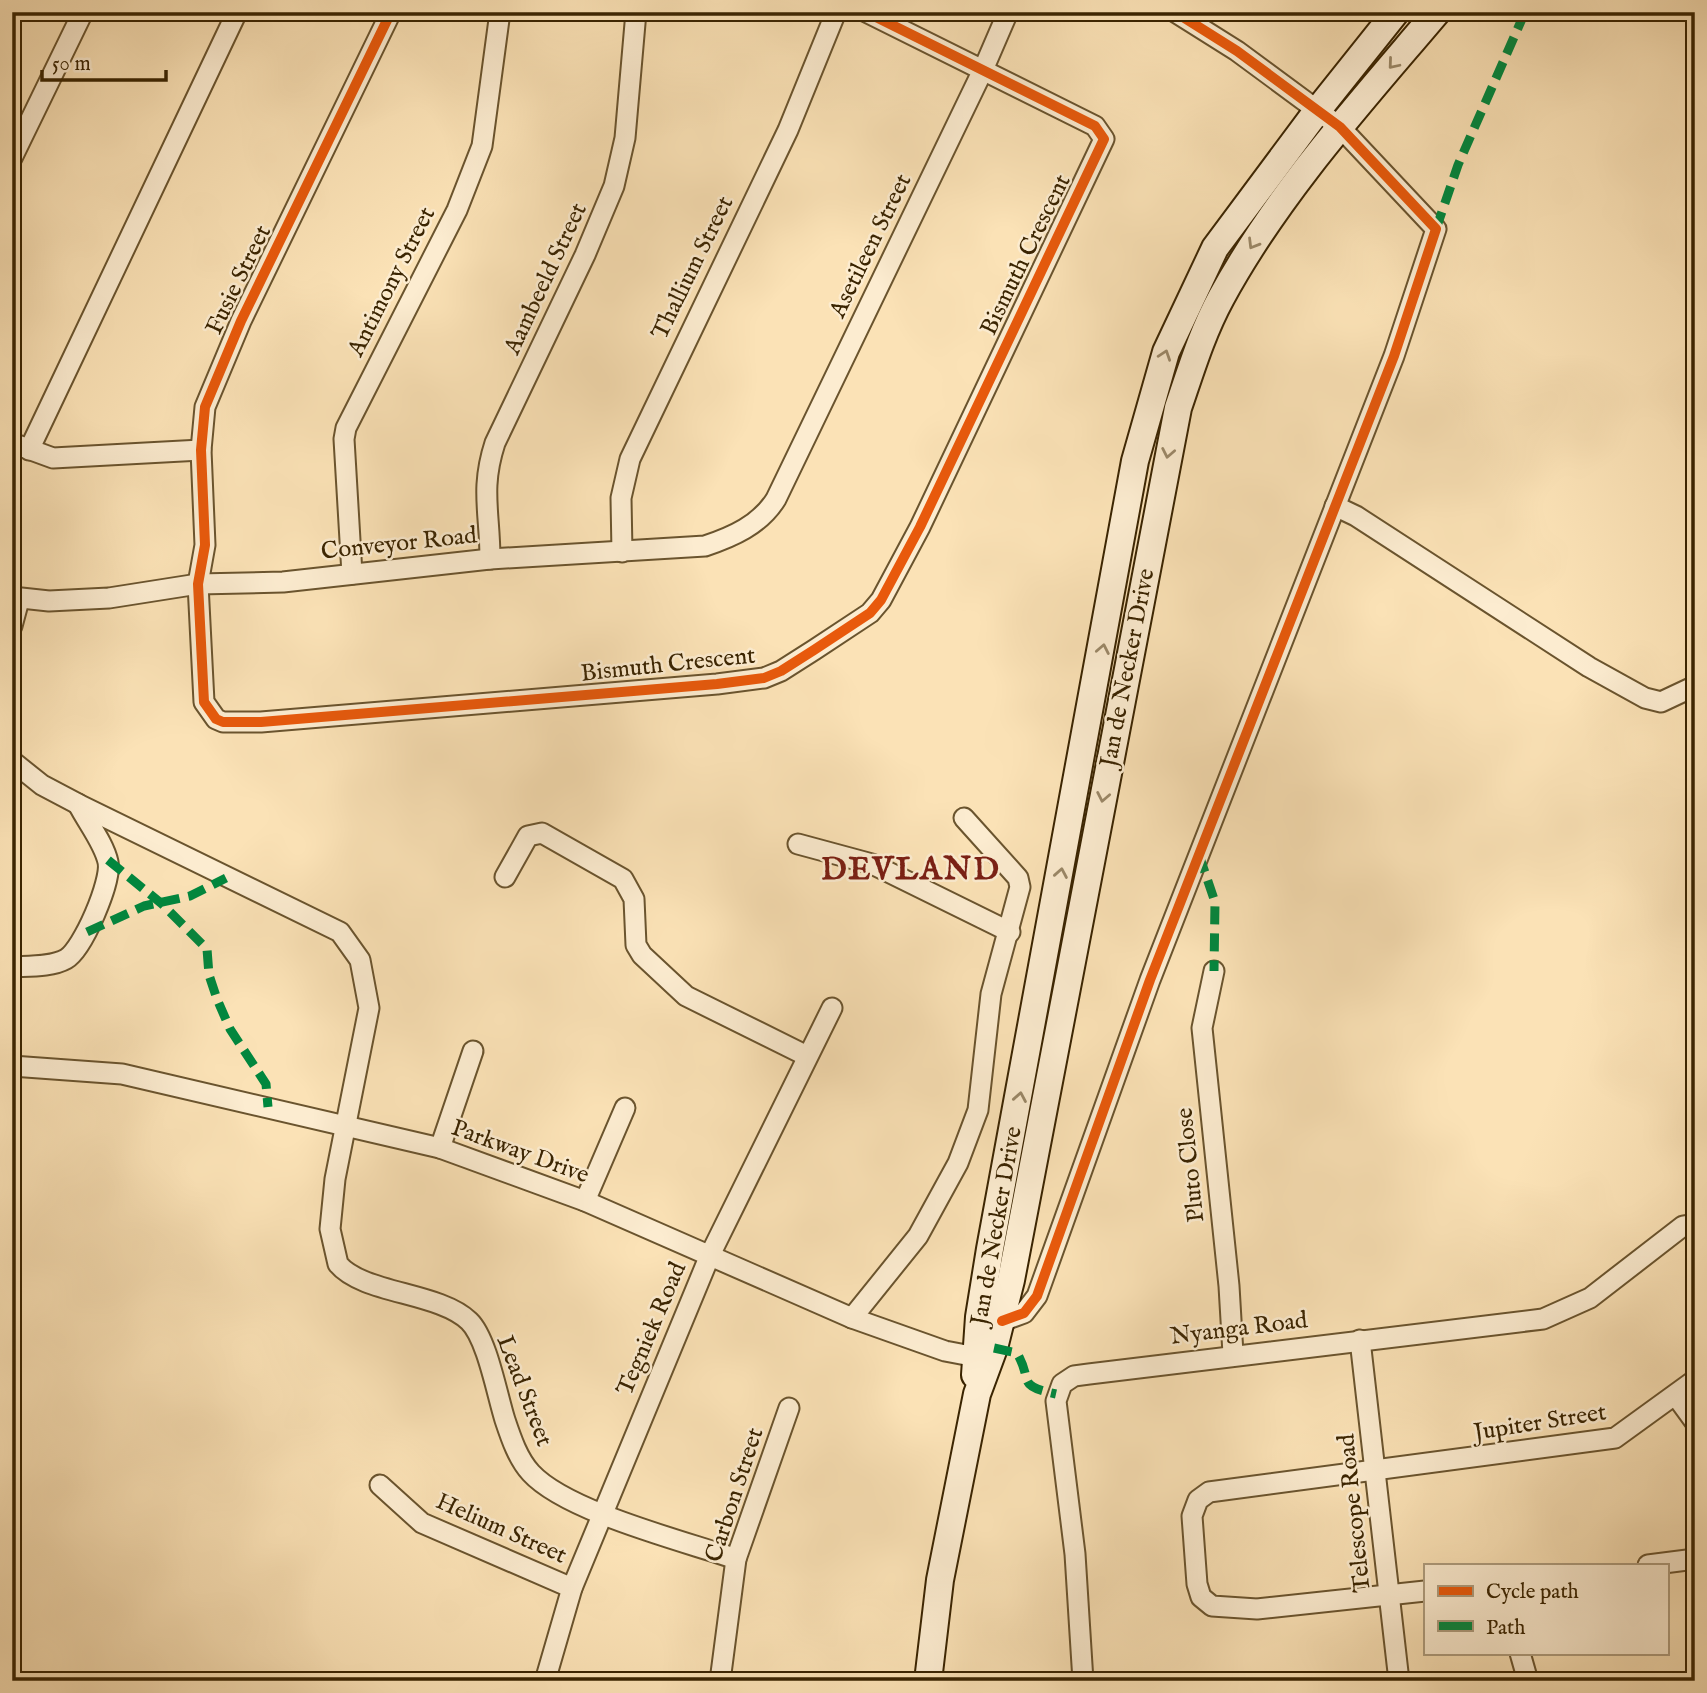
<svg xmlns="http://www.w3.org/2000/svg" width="1707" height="1693" font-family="'IM FELL English',serif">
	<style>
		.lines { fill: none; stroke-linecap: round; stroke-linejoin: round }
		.street-casing { stroke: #6a542e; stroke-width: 23 }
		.secondary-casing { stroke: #3a2401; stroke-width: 30 }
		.street { stroke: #fcecd0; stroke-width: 19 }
		.secondary { stroke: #fcecd0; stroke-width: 26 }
		.quiet { stroke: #00873e; stroke-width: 9; stroke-dasharray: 18 9; stroke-linecap: butt }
		.cycleway-casing { stroke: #fcecd0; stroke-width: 15 }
		.cycleway { stroke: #e8590c; stroke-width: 10 }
		.oneway { stroke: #9b8868 }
		.labels { text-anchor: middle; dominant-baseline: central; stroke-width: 5; stroke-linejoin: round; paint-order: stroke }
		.street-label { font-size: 24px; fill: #3a2401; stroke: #fcecd0 }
		.district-label { font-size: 32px; font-weight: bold; letter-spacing: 2px; fill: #7a1f14; stroke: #fcecd0 }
	</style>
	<rect width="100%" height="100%" fill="#fbe2b6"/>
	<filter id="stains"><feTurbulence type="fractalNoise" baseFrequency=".00286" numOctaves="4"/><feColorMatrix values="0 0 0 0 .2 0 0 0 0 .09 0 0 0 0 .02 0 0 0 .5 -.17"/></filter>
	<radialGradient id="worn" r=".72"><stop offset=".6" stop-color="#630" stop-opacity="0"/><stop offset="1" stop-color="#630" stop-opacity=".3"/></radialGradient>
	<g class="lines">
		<defs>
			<g id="street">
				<polyline points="391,12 241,321 205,407 201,450 205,545 198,584 204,702 216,719 223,722 261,722 717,684 764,678 781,671 814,650 870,613 881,600 920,527 1104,139 1095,126 866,12"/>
				<polyline points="12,158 83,12"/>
				<polyline points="12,443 53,458 201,450"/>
				<polyline points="29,450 237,12"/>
				<polyline points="1335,506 1356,516 1589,667 1645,698 1661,702 1695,686"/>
				<polyline points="622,552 621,498 630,459 788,130 836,12"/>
				<path d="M490,559C490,513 480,489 495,443L585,255L614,186L625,138L636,12"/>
				<polyline points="352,574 344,439 346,428 457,210 482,146 500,12"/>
				<path d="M12,597L49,601L109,598L198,584L283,582L490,559L705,546C732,537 760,525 776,499L983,70L1008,12"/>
				<polyline points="12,626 19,600"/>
				<path d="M12,761L42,785L78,804L340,932L360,960L369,1008L335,1179L330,1229L338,1264C363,1294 439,1292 469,1321C487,1338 497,1395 505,1420C511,1438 518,1459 531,1473C567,1512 684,1541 736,1559"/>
				<polyline points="798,844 872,864 1010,932"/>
				<polyline points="505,877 528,836 542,833 623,879 634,899 636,945 642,955 686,996 807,1056"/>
				<path d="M12,967C28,966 52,967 66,959C83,949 112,881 108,862C104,843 87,822 78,804"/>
				<polyline points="1214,971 1202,1028 1229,1286 1233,1354"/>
				<polyline points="12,1066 122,1074 440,1148 585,1201 852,1318 945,1351 987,1359"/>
				<polyline points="440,1148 473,1051"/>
				<polyline points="585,1201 625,1108"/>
				<polyline points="852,1318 918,1236 958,1163 978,1110 991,994 1020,887 1018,878 964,818"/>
				<polyline points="1002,1321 1024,1313 1037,1296 1150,980 1394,356 1436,229 1340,127 1237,51 1175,12"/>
				<polyline points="1360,1340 1399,1681"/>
				<polyline points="1676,1396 1695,1422"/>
				<polyline points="380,1485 422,1523 572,1588"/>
				<polyline points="1648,1565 1695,1559"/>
				<polyline points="1425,1591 1257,1609 1212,1606 1201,1597 1197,1584 1192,1516 1198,1500 1209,1492 1615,1438 1695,1380"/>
				<polyline points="1520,1653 1528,1681"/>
				<polyline points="545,1681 572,1588 710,1255 832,1008"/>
				<polyline points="720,1681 736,1559 789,1408"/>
				<polyline points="1083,1681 1075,1554 1056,1401 1062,1384 1074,1376 1089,1374 1543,1319 1590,1298 1683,1226 1695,1224"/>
			</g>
			<g id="secondary">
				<polyline points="975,1375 979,1317 990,1249 1135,461 1166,352 1215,248 1317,111 1396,12"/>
				<path d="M928,1681L940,1580L977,1394L994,1348L1011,1280L1178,408C1191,370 1202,333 1221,298C1278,193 1360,103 1437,12"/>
			</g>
		</defs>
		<use href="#street" class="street-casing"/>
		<use href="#secondary" class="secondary-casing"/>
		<use href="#street" class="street"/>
		<use href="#secondary" class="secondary"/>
		<g class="quiet">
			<polyline points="1436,229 1458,165 1525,12"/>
			<polyline points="1199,855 1215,902 1214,971"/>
			<polyline points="108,860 162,904 207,949 209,975 217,999 230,1029 266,1084 268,1107"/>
			<polyline points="87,932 144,906 190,896 226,878"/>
			<path d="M994,1348L1017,1353C1034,1383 1015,1385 1056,1394"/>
		</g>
		<defs>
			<g id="cycleway">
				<polyline points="391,12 241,321 205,407 201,450 205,545 198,584 204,702 216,719 223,722 261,722 717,684 764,678 781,671 814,650 870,613 881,600 920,527 1104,139 1095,126 866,12"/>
				<polyline points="1002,1321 1024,1313 1037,1296 1150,980 1394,356 1436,229 1340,127 1237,51 1175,12"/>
			</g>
		</defs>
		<use href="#cycleway" class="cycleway-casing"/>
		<use href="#cycleway" class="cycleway"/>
	</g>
	<defs><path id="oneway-chevron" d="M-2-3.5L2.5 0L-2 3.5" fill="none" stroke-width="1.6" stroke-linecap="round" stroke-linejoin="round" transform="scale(1.75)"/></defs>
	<g class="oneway">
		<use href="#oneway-chevron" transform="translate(1393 64) rotate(130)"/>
		<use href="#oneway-chevron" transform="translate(1253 244) rotate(121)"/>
		<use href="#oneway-chevron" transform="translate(1165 355) rotate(-71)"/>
		<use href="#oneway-chevron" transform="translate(1168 453) rotate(101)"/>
		<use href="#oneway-chevron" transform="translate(1103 649) rotate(-79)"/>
		<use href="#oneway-chevron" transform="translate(1103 797) rotate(101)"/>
		<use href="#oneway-chevron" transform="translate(1061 873) rotate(-80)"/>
		<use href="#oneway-chevron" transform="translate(1020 1097) rotate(-80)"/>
	</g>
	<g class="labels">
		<g class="street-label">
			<text transform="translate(871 246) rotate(-64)">Asetileen Street</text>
			<text transform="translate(1026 255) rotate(-64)">Bismuth Crescent</text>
			<text transform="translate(693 268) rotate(-64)">Thallium Street</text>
			<text transform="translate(546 279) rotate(-65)">Aambeeld Street</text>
			<text transform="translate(239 280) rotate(-64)">Fusie Street</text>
			<text transform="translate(392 282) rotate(-63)">Antimony Street</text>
			<text transform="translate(399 544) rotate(-6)">Conveyor Road</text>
			<text transform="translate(668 665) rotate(-6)">Bismuth Crescent</text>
			<text transform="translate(1128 668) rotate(-79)">Jan de Necker Drive</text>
			<text transform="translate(520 1152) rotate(20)">Parkway Drive</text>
			<text transform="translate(1191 1165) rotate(-96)">Pluto Close</text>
			<text transform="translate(997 1226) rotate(-80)">Jan de Necker Drive</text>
			<text transform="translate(652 1329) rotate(-67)">Tegniek Road</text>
			<text transform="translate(1239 1329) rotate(-7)">Nyanga Road</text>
			<text transform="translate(524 1391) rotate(69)">Lead Street</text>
			<text transform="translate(1540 1423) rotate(-9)">Jupiter Street</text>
			<text transform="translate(735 1495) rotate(-72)">Carbon Street</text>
			<text transform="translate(1355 1513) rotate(-96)">Telescope Road</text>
			<text transform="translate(501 1529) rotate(24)">Helium Street</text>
		</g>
		<g class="district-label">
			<text x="911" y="870">DEVLAND</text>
		</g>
	</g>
	<rect width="1707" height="1693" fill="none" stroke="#fbe2b6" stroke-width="42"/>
	<rect x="14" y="14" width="1679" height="1665" fill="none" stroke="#3a2401" stroke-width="3.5"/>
	<rect x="21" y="21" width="1665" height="1651" fill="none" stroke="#3a2401" stroke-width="2"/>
	<rect x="1424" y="1564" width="245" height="91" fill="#fcecd0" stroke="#ae9c7d" stroke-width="2"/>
	<rect x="1438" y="1586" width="35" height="10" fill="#e8590c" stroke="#ae9c7d" stroke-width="2"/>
	<text x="1486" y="1598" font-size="21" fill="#3a2401">Cycle path</text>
	<rect x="1438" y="1621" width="35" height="10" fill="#00873e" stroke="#ae9c7d" stroke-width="2"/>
	<text x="1486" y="1634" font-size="21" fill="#3a2401">Path</text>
	<path d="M42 70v10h124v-10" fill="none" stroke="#3a2401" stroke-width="3.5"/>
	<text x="52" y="70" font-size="21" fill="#3a2401" stroke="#fcecd0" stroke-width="5" paint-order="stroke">50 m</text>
	<rect width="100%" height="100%" filter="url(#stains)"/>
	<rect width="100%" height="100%" fill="url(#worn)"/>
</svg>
